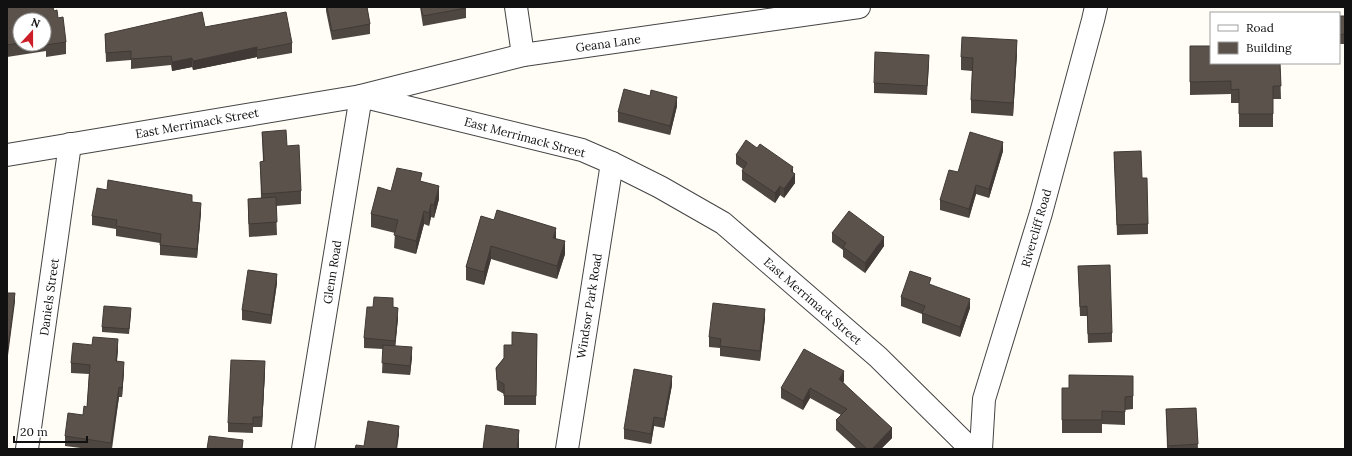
<svg xmlns="http://www.w3.org/2000/svg" width="1352" height="456" font-family="Lora,serif">
	<style>
		.lines { fill: none; stroke-linecap: round; stroke-linejoin: round }
		.minor-casing { stroke: #444; stroke-width: 24 }
		.minor { stroke: #fff; stroke-width: 22 }
		.wall { fill: #4e4741; fill-rule: evenodd }
		.shaded-wall { fill: #403935 }
		.building { fill: #5b524c; stroke: #403935 }
		.labels { text-anchor: middle; dominant-baseline: central; stroke-width: 4; stroke-linejoin: round; paint-order: stroke }
		.street-label { font-size: 12px; fill: #111; stroke: #fff }
	</style>
	<rect width="100%" height="100%" fill="#fffdf5"/>
	<g class="lines">
		<defs>
			<g id="minor">
				<polyline points="516,7 523,55"/>
				<polyline points="7,155 361,96 582,150 612,163 660,187 723,223 878,357 971,449"/>
				<polyline points="27,449 70,144"/>
				<polyline points="303,449 361,96 523,55 859,7"/>
				<polyline points="567,449 612,163"/>
				<polyline points="981,449 984,399 1041,213 1093,20 1096,7"/>
			</g>
		</defs>
		<use href="#minor" class="minor-casing"/>
		<use href="#minor" class="minor"/>
	</g>
	<g class="wall">
		<path d="M7,7L54,11L58,18L66,42V54L46,57V51L7,57ZM20,20H44V44H20Z"/>
		<polygon points="326,7 367,7 370,24 370,34 332,40 326,11"/>
		<polygon points="420,7 466,7 466,18 423,26"/>
		<rect x="1339" y="16" width="6" height="28"/>
		<polygon points="205,27 292,43 292,53 257,59 257,57 193,70 192,67 172,71 171,65 131,69 131,60 106,62 105,34"/>
		<polygon points="1190,46 1280,63 1281,99 1273,99 1273,127 1239,127 1239,103 1231,103 1231,94 1190,95"/>
		<polygon points="1017,53 1013,116 971,113 971,100 972,71 961,70 961,57"/>
		<polygon points="929,64 927,95 874,93 874,83"/>
		<polygon points="677,106 670,135 618,122 618,112"/>
		<polygon points="262,132 301,191 301,204 276,206 277,235 249,237 248,212 248,199 261,198 260,162 263,161"/>
		<polygon points="1003,151 989,198 976,194 969,218 940,210 940,200 958,172"/>
		<polygon points="1114,152 1142,178 1148,224 1148,234 1117,235"/>
		<polygon points="736,155 793,173 795,183 784,198 780,195 775,203 742,180 742,171 743,169 736,164"/>
		<polygon points="422,182 439,199 434,218 431,217 429,226 424,224 416,254 394,248 395,233 371,227 371,214 391,191"/>
		<polygon points="192,202 201,212 197,258 160,255 160,243 116,236 116,229 92,225 92,216"/>
		<polygon points="481,216 556,239 565,254 557,279 491,259 484,285 466,280 466,267"/>
		<polygon points="832,233 884,246 865,273 843,257 843,250 832,242"/>
		<polygon points="1078,266 1112,333 1112,342 1088,343 1087,316 1080,316"/>
		<polygon points="277,283 271,324 242,320 242,310"/>
		<polygon points="931,285 970,308 960,337 922,323 922,314 901,306 901,297"/>
		<polygon points="373,307 393,308 398,318 395,346 412,357 410,375 382,373 383,349 364,348 364,338"/>
		<polygon points="131,313 129,334 102,332 102,327"/>
		<polygon points="765,318 760,361 720,356 720,348 709,347 709,337"/>
		<polygon points="537,334 536,405 504,405 504,394 497,390 496,368 504,358 512,345"/>
		<polygon points="118,349 117,361 124,371 122,397 119,397 112,449 88,449 65,446 65,436 83,415 87,407 89,374 71,373 71,363"/>
		<polygon points="265,371 262,427 253,427 253,433 228,432 228,423"/>
		<polygon points="1133,376 1133,409 1125,410 1125,425 1102,424 1102,433 1062,433 1062,388 1069,388"/>
		<polygon points="844,381 843,382 892,438 881,449 857,449 836,430 836,420 841,415 810,398 803,410 781,398 781,388"/>
		<polygon points="672,385 664,428 654,426 651,444 624,439 624,429"/>
		<polygon points="1196,408 1198,449 1167,449 1166,409"/>
	</g>
	<g class="shaded-wall">
		<polygon points="1017,40 1017,53 1013,116 1013,103"/>
		<polygon points="257,47 257,57 193,70 193,61"/>
		<polygon points="192,58 192,67 172,71 172,62"/>
		<polygon points="677,97 677,106 670,135 670,126"/>
		<polygon points="1003,142 1003,151 989,198 989,189"/>
		<polygon points="793,167 793,176 795,174 795,183 784,198 784,189 791,171"/>
		<polygon points="976,185 976,194 969,218 969,209"/>
		<polygon points="439,186 439,199 434,218 434,205"/>
		<polygon points="780,186 780,195 775,203 775,193"/>
		<polygon points="201,203 201,212 197,258 197,249"/>
		<polygon points="431,204 431,217 429,226 429,213"/>
		<polygon points="424,211 424,224 416,254 416,241"/>
		<polygon points="556,228 556,241 553,238"/>
		<polygon points="884,237 884,246 865,273 865,263"/>
		<polygon points="565,241 565,254 557,279 557,266"/>
		<polygon points="491,246 491,259 484,285 484,272"/>
		<polygon points="277,274 277,283 271,324 271,315"/>
		<polygon points="15,293 15,302 7,363 7,354"/>
		<polygon points="970,299 970,308 960,337 960,327"/>
		<polygon points="398,308 398,318 395,350 395,341"/>
		<polygon points="765,309 765,318 760,361 760,351"/>
		<polygon points="118,339 118,349 116,370 116,361"/>
		<polygon points="412,347 412,357 410,375 410,366"/>
		<polygon points="265,361 265,371 262,427 262,417"/>
		<polygon points="124,362 124,371 122,397 122,388"/>
		<polygon points="844,371 844,381 839,389 839,379"/>
		<polygon points="672,376 672,385 664,428 664,419"/>
		<polygon points="119,387 119,397 111,449 111,443"/>
		<polygon points="810,388 810,398 803,410 803,401"/>
		<polygon points="654,417 654,426 651,444 651,434"/>
		<polygon points="399,426 399,435 397,449 396,449"/>
		<polygon points="892,428 892,438 881,449 872,449"/>
		<polygon points="519,430 519,449 517,449"/>
	</g>
	<g class="building">
		<polygon points="7,7 53,7 54,11 57,10 58,18 63,17 66,42 46,45 46,39 44,39 44,20 20,20 20,43 7,45"/>
		<polygon points="327,7 367,7 370,24 332,31"/>
		<polygon points="421,7 466,7 466,8 423,16"/>
		<polygon points="202,12 205,27 286,12 292,43 257,50 257,47 193,61 192,58 172,62 171,56 131,59 131,51 106,53 105,34"/>
		<polygon points="1339,16 1345,16 1345,34 1339,35"/>
		<polygon points="962,37 1017,40 1013,103 971,100 973,58 961,57"/>
		<polygon points="1190,46 1211,46 1211,63 1280,63 1281,86 1273,86 1273,114 1239,114 1239,89 1231,90 1231,81 1190,82"/>
		<polygon points="875,52 929,55 927,86 874,83"/>
		<polygon points="624,89 650,96 651,90 677,97 670,126 618,112"/>
		<polygon points="286,130 287,146 299,145 301,191 262,194 260,162 264,161 262,132"/>
		<polygon points="970,132 1003,142 989,189 976,185 969,209 940,200 949,170 958,172"/>
		<polygon points="746,140 757,148 760,144 793,167 791,171 795,174 784,189 780,186 775,193 742,171 747,163 736,155"/>
		<polygon points="1141,151 1142,178 1147,178 1148,224 1117,225 1114,152"/>
		<polygon points="397,168 422,173 420,181 439,186 434,205 431,204 429,213 424,211 416,241 394,235 398,220 371,214 378,187 391,191"/>
		<polygon points="108,180 192,195 192,202 201,203 197,249 160,245 161,234 116,226 117,220 92,216 97,188 107,190"/>
		<polygon points="276,197 277,222 249,224 248,199"/>
		<polygon points="497,210 556,228 553,238 565,241 557,266 491,246 484,272 466,267 481,216 494,220"/>
		<polygon points="849,211 884,237 865,263 843,247 846,243 832,233"/>
		<polygon points="1110,265 1112,333 1088,334 1087,306 1080,307 1078,266"/>
		<polygon points="248,270 277,274 271,315 242,310"/>
		<polygon points="910,271 931,278 929,284 970,299 960,327 922,313 925,306 901,297"/>
		<polygon points="7,293 15,293 7,354"/>
		<polygon points="374,297 393,298 393,307 398,308 395,341 364,338 367,307 373,307"/>
		<polygon points="713,303 765,309 760,351 720,346 721,339 709,337"/>
		<polygon points="104,306 131,308 129,329 102,327"/>
		<polygon points="512,332 537,334 536,396 504,396 504,384 497,380 496,368 504,358 504,345 512,345"/>
		<polygon points="93,337 118,339 116,361 124,362 122,388 119,387 111,443 65,436 68,413 83,415 84,406 87,407 90,365 71,363 73,343 92,345"/>
		<polygon points="383,345 412,347 410,366 382,363"/>
		<polygon points="804,349 844,371 839,379 892,428 872,449 867,449 836,420 847,409 810,388 803,401 781,388"/>
		<polygon points="231,360 265,361 262,417 253,417 253,424 228,423"/>
		<polygon points="634,369 672,376 664,419 654,417 651,434 624,429"/>
		<polygon points="1069,375 1133,376 1133,396 1125,397 1125,412 1102,411 1102,420 1062,420 1062,388 1069,388"/>
		<polygon points="1196,408 1198,444 1168,446 1166,409"/>
		<polygon points="368,421 399,426 396,449 355,449 356,445 364,446"/>
		<polygon points="486,425 519,430 517,449 483,449"/>
		<polygon points="209,436 243,440 242,449 207,449"/>
	</g>
	<g class="labels">
		<g class="street-label">
			<text transform="translate(608 43) rotate(-8)">Geana Lane</text>
			<text transform="translate(197 123) rotate(-10)">East Merrimack Street</text>
			<text transform="translate(525 137) rotate(15)">East Merrimack Street</text>
			<text transform="translate(1036 228) rotate(-74)">Rivercliff Road</text>
			<text transform="translate(332 272) rotate(-81)">Glenn Road</text>
			<text transform="translate(49 297) rotate(-82)">Daniels Street</text>
			<text transform="translate(813 301) rotate(41)">East Merrimack Street</text>
			<text transform="translate(589 306) rotate(-81)">Windsor Park Road</text>
		</g>
	</g>
	<rect width="1352" height="456" fill="none" stroke="#111111" stroke-width="16"/>
	<rect x="1210" y="12" width="130" height="52" fill="#ffffff" stroke="#a0a0a0"/>
	<rect x="1218" y="25" width="20" height="6" fill="#ffffff" stroke="#a0a0a0"/>
	<text x="1246" y="32" font-size="12" fill="#111111">Road</text>
	<rect x="1218" y="42" width="20" height="12" fill="#5b524c" stroke="#a0a0a0"/>
	<text x="1246" y="52" font-size="12" fill="#111111">Building</text>
	<g transform="translate(32 32) rotate(21)"><circle r="19" fill="#ffffff" stroke="#a0a0a0"/>
	<path d="M0-3L7 15L0 10L-7 15Z" fill="#cc1e28"/>
	<text y="-6" font-size="11" font-weight="bold" text-anchor="middle" fill="#111111">N</text>
	</g>
	<path d="M14 436v6h73v-6" fill="none" stroke="#111111" stroke-width="2"/>
	<text x="20" y="436" font-size="12" fill="#111111" stroke="#ffffff" stroke-width="3" paint-order="stroke">20 m</text>
</svg>
